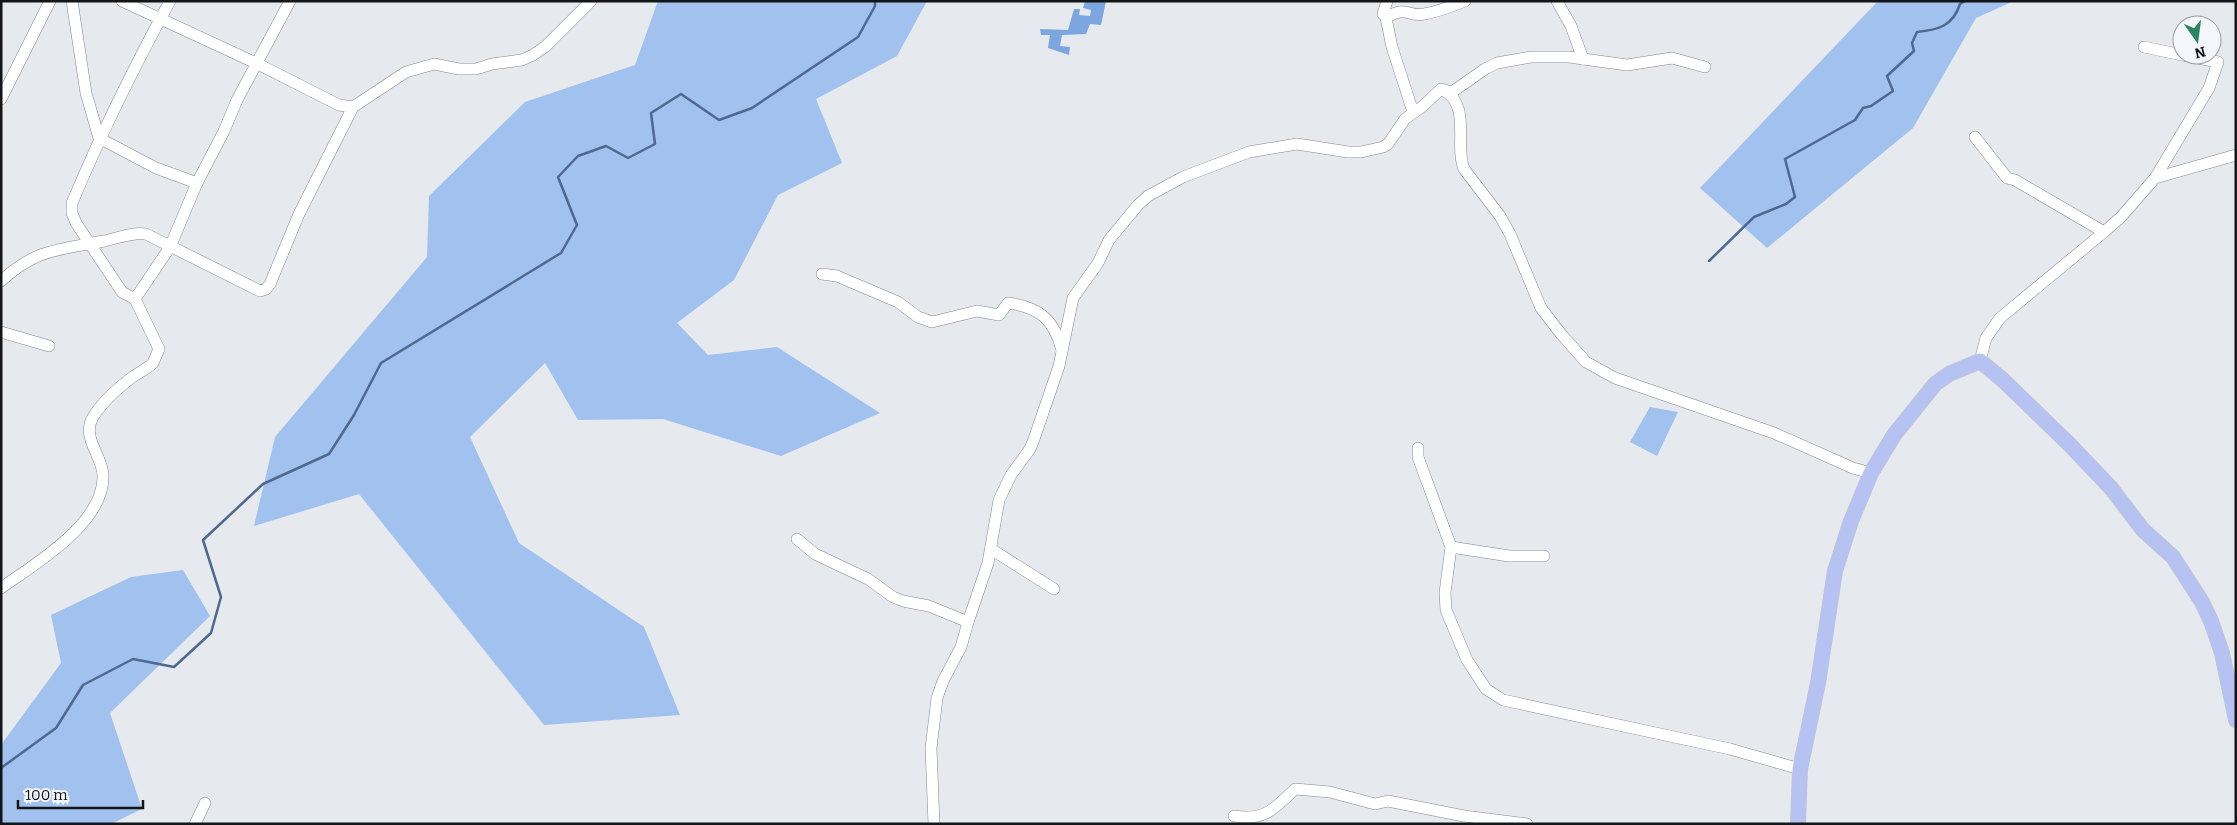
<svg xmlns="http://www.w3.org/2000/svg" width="2237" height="825" font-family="Bitter,serif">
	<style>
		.green { fill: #a1c1ee }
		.forest { fill: #7ca6df }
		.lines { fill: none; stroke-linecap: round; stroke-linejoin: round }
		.stream { stroke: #4e6890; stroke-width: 2.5 }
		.minor-casing { stroke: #84878a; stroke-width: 12 }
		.major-casing { stroke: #c7c7c7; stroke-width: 16 }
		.minor { stroke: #fff; stroke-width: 11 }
		.major { stroke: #b6c3f2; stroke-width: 15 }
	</style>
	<rect width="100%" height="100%" fill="#e6e9ed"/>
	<g class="green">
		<polygon points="658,1 927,1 897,56 816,99 842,163 778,195 734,280 677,323 708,355 777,347 880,413 781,456 663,419 578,420 545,363 470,437 519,543 644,627 680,715 544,725 359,494 254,526 275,437 427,257 429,196 525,102 635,65"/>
		<polygon points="1878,1 2014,1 1976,18 1913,128 1767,248 1700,188"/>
		<polygon points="1650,407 1678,412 1657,456 1630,442"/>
		<polygon points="183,570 210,616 110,713 142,809 111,824 1,824 1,745 61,663 51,615 131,577"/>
	</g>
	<polygon class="forest" points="1085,1 1106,1 1101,25 1090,24 1086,34 1062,35 1060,46 1070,47 1069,55 1048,48 1050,35 1041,35 1040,29 1068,30 1074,9 1080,9 1079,15 1090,16 1091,10 1083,8"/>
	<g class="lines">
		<g class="stream">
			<path d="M1709,261L1754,217L1786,204L1795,197L1785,159L1855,120L1863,108L1871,106L1893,91L1887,76L1914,51L1912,43L1917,32C1938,30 1953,26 1960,4L1965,1"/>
			<polyline points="1,768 56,728 83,685 133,659 174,667 211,633 221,597 203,540 263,484 329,454 354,415 381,363 561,253 577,225 558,177 578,156 606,146 628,158 655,144 651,113 681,94 719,120 752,108 858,37 875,6 875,1"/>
		</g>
		<defs>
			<g id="minor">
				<polyline points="72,1 86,93 99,138 156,168 197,183"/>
				<polyline points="122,1 256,63 339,105 353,107"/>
				<path d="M1387,1L1383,14L1386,18C1405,5 1408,17 1424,14C1438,12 1452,6 1465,1"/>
				<polyline points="1557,1 1571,26 1583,59"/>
				<polyline points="1386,18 1392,47 1413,112"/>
				<polyline points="2144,47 2182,55"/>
				<path d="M1443,90C1472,105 1454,145 1464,169L1500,216L1510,234L1541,308L1561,334L1586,362L1615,378L1774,433L1853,468L1871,473"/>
				<polyline points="1,99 50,1"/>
				<polyline points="1975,137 2007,178 2015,180 2104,232"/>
				<polyline points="2155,178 2209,88 2218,62 2183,55"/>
				<path d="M822,274L837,276L851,282L898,302L918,317L932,322L977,311L999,315L1008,303C1040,307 1054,320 1062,350"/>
				<path d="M1,281C37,248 60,250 104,241C119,238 131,232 146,234L260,291L266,289L270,284L299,214L353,107L406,72L434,64L459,69H476L492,64L522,60L533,55L546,46L591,1"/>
				<path d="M135,299L122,292L76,223L72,213V203C101,134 134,67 170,1"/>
				<polyline points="1,332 49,346"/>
				<polyline points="1980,361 1986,338 2000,318 2104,232 2121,217 2155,178 2236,155"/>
				<polyline points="1418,448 1418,457 1451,547 1445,593 1446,610 1467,660 1486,689 1503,700 1730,749 1800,769"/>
				<polyline points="797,539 815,554 868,579 893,597 903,601 929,606 968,622"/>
				<polyline points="1451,547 1509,556 1544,556"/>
				<polyline points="991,549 1054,589"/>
				<path d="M1,588C35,564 105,523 103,475C102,455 81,437 93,417C103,401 119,387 134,376C140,372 148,368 153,363C155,359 157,353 159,349L135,299L170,247L197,183L224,131L237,100L290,1"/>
				<path d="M1234,816C1265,821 1274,809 1295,789L1330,792L1375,804L1388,801L1464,816L1527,824"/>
				<polyline points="195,824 205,803"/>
				<polyline points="934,824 931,748 937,698 943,681 961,647 968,622 988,563 999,500 1011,475 1030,449 1034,439 1059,366 1073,298 1098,263 1109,240 1138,205 1148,196 1183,177 1249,152 1297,144 1348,152 1361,152 1383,147 1388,144 1405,119 1423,106 1441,89 1452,92 1485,69 1497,63 1531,57 1569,57 1627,65 1672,58 1705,67"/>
			</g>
			<polyline id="major" points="1798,824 1800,769 1818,683 1835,571 1851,521 1871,473 1894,435 1935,384 1949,374 1980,361 2003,380 2070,445 2111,488 2143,530 2173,557 2202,602 2211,621 2222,653 2236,720"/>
		</defs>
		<use href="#minor" class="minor-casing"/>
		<use href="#major" class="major-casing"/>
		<use href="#minor" class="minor"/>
		<use href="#major" class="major"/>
	</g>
	<rect width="2237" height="825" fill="none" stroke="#141517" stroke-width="5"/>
	<g transform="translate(2197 40) rotate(166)"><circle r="24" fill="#f3f6fa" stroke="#9a9c9f"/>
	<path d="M0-4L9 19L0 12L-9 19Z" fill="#29865d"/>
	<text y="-8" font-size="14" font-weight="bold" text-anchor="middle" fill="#141517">N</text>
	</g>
	<path d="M18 800v8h125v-8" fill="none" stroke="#141517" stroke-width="2.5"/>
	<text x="25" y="800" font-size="15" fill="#141517" stroke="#f3f6fa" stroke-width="4" paint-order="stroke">100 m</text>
</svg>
